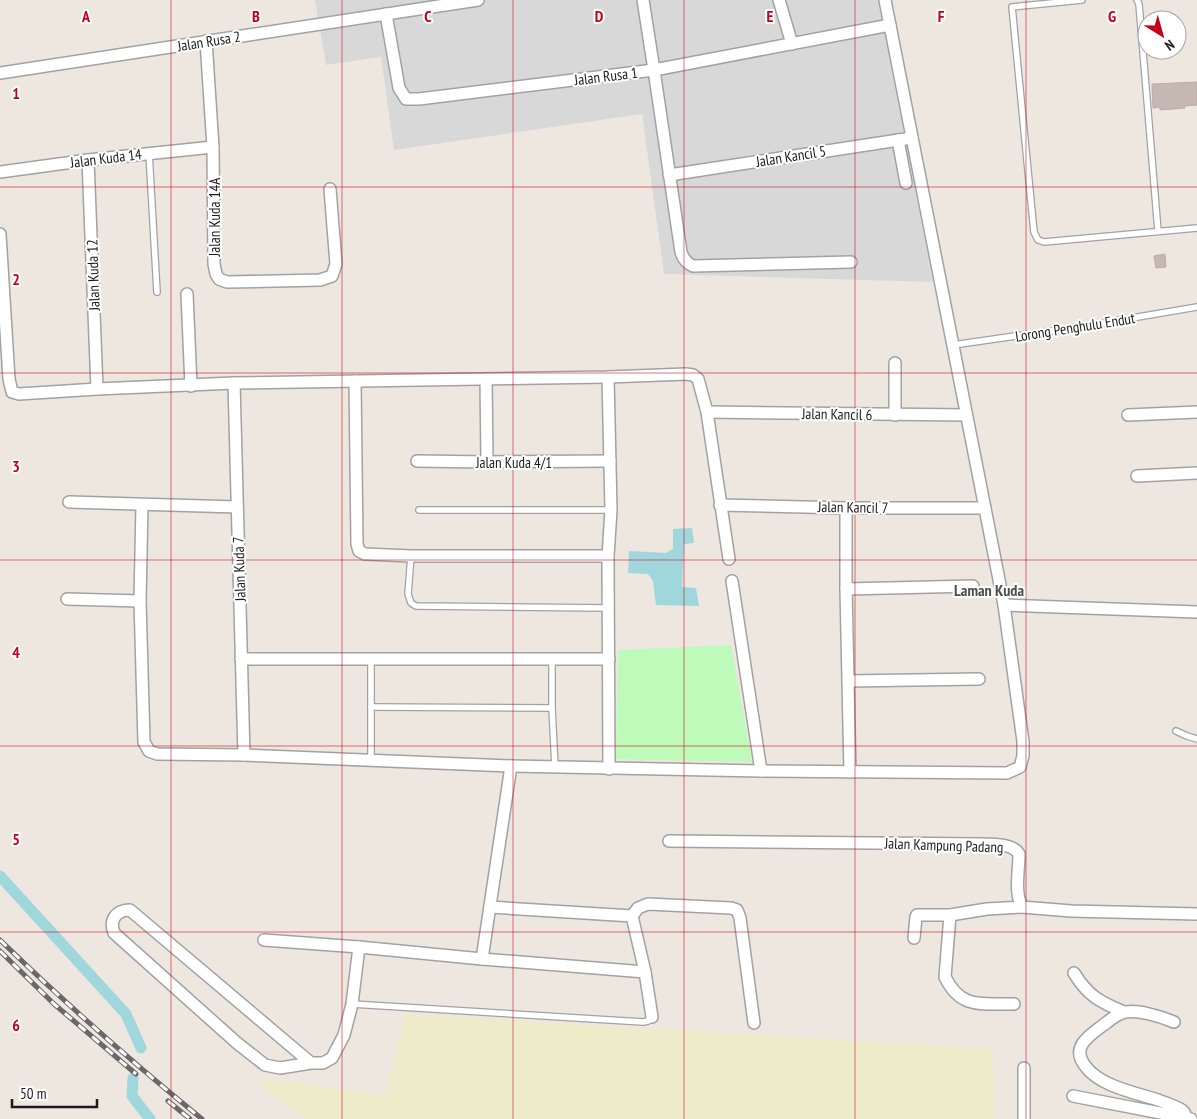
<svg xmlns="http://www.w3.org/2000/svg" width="1197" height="1119" font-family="'PT Sans Narrow',sans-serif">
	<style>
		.residential { fill: #d9d8d8 }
		.farmland { fill: #edebca }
		.park { fill: #befaba }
		.water { fill: #9fd7dc }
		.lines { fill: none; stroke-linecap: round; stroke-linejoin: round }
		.canal { stroke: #9fd7dc; stroke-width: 11 }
		.building { fill: #c5b8b4; stroke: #bfaba2 }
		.lane-casing { stroke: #a2a2a2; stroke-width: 8 }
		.street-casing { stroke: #a2a2a2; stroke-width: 14 }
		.lane { stroke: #fff; stroke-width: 5.5 }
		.street { stroke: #fff; stroke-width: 11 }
		.rail-casing { stroke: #696969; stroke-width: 5 }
		.rail { stroke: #fff; stroke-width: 3; stroke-dasharray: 9; stroke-linecap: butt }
		.grid { fill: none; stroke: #c6001b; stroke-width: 1; stroke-opacity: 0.55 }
		.labels { text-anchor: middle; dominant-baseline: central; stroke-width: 4; stroke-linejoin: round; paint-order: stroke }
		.street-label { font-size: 15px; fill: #1b1b1b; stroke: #fff }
		.neighbourhood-label { font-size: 16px; font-weight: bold; fill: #4e4e4e; stroke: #fff }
		.grid-label { font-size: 16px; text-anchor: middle; font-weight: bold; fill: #c6001b; stroke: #fff; stroke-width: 4; stroke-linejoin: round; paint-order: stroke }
	</style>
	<rect width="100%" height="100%" fill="#ede7e0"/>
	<polygon class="residential" points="315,0 878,0 933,282 664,274 642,114 394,150 381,57 326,65"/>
	<polygon class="farmland" points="406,1014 993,1049 994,1119 304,1119 259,1083 265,1078 385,1096"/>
	<polygon class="park" points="731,645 752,762 616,759 618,650"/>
	<polygon class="water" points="692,528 694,543 684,544 682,587 696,588 699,606 656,605 653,581 648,574 628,573 629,551 666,553 673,549 673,529"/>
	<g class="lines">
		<g class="canal">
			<polyline points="0,876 126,1014 141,1048"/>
			<polyline points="133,1078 132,1096 150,1119"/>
		</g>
	</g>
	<g class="building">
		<polygon points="1197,82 1197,105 1184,106 1185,108 1160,110 1160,107 1153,108 1152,84"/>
		<polygon points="1165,254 1166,267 1156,268 1154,256"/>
	</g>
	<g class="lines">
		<defs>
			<g id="lane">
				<polyline points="1082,0 1012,7 1034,232 1038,240 1044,242 1197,228"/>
				<polyline points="1137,0 1139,4 1158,231"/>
				<polyline points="149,153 157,292"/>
				<polyline points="953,345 1085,326 1197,307"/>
				<polyline points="419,510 611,510"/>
				<polyline points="411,556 408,594 411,603 416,606 608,608"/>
				<polyline points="552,658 552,708 555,767"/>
				<polyline points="371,659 371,760"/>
				<polyline points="371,707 552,708"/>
				<polyline points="1176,731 1187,736 1197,739"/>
				<polyline points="352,1004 643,1022 648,1021 652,1017"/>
			</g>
			<g id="street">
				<path d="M643,0L654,70L681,252C683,259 686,263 693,266L851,262"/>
				<polyline points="779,0 792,44"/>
				<polyline points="386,14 399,88 406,99 419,99 654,70 890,25"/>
				<polyline points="206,41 213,147 214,264 216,274 219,279 227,282 320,280 332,276 336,264 330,189"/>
				<polyline points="0,73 478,0"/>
				<polyline points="898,140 906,183"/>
				<polyline points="88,160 97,389"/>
				<polyline points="0,172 88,160 213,147"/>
				<polyline points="669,175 912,138"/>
				<polyline points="0,234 9,379 12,392 19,394 97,389 234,383 608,377 686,374 693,375 698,379 707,412 729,559"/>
				<polyline points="187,294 191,386"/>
				<polyline points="895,363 895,415"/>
				<polyline points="486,379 487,462"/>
				<polyline points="355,381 357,544 359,551 365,554 411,556 608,556 609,769"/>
				<polyline points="234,383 244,755"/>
				<polyline points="707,412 966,415"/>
				<polyline points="1128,415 1197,412"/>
				<polyline points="417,461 487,462 610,461"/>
				<polyline points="1137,476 1197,473"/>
				<polyline points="69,502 237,507"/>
				<polyline points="142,505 140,601 144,742 149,751 157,754 244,755 511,766 761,771 1007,773 1020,767 1023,756 1023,741 1004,605 885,0"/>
				<polyline points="720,505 846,508 985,508"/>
				<polyline points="846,508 846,589 850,772"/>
				<polyline points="608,556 611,510 608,377"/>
				<polyline points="732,581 761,771"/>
				<polyline points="846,589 973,586"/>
				<polyline points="67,599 140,601"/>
				<polyline points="1004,605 1197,612"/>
				<polyline points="241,659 609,659"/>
				<polyline points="848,681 979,679"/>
				<polyline points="511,766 482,959 645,972 632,916 638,908 648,904 731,908 737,910 740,918 754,1023"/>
				<path d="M669,841L983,844C995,845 1012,843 1019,854C1019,872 1014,891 1022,907L1071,911L1197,914"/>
				<polyline points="490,907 632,916"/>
				<path d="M950,915L945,977C961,1010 982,1003 1014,1004"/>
				<polyline points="914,938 916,917 917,915 950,915 987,909 1022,907"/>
				<polyline points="264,940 359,947 482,959"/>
				<polyline points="645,972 652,1017"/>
				<path d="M1074,973C1088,996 1100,1002 1124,1012"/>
				<path d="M1174,1022C1162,1017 1135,1008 1122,1013C1116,1015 1111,1019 1106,1023C1090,1035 1069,1047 1086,1067C1100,1086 1136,1093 1158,1100C1165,1103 1173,1105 1180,1109C1184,1111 1185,1113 1186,1118"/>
				<path d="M311,1063L280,1068L265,1065L237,1043L114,933C109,920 116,910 130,910L311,1063H323L332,1058L344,1035L352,1004L359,947"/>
				<polyline points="1024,1068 1024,1119"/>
				<polyline points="1073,1096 1191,1119"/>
			</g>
		</defs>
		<use href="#lane" class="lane-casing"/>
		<use href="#street" class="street-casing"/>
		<use href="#lane" class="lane"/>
		<use href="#street" class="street"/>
		<defs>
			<g id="rail">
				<path d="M0,940C65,1003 132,1062 202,1119"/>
				<polyline points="0,951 54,1004 136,1074"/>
				<polyline points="168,1101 190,1119"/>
			</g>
		</defs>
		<use href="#rail" class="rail-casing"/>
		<use href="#rail" class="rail"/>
	</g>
	<path class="grid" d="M171,0V1119M342,0V1119M513,0V1119M684,0V1119M855,0V1119M1026,0V1119M0,187H1197M0,373H1197M0,560H1197M0,746H1197M0,932H1197"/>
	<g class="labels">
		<g class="street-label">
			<text transform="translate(209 41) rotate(-9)">Jalan Rusa 2</text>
			<text transform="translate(606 76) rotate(-7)">Jalan Rusa 1</text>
			<text transform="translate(791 156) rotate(-9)">Jalan Kancil 5</text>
			<text transform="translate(106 158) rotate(-7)">Jalan Kuda 14</text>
			<text transform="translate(214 217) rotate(-90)">Jalan Kuda 14A</text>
			<text transform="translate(93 275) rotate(-92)">Jalan Kuda 12</text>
			<text transform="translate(1075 327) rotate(-9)">Lorong Penghulu Endut</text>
			<text transform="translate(837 414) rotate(1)">Jalan Kancil 6</text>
			<text x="514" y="462">Jalan Kuda 4/1</text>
			<text transform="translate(853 507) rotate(1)">Jalan Kancil 7</text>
			<text transform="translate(239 569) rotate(-92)">Jalan Kuda 7</text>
			<text transform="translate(944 845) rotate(2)">Jalan Kampung Padang</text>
		</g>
		<g class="neighbourhood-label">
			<text x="989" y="590">Laman Kuda</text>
		</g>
	</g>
	<g class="grid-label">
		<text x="86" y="22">A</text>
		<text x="256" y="22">B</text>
		<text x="428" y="22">C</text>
		<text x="599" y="22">D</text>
		<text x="770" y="22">E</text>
		<text x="941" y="22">F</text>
		<text x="1112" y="22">G</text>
		<text x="16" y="99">1</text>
		<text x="16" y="285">2</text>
		<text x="16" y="472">3</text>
		<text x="16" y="658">4</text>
		<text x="16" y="845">5</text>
		<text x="16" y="1031">6</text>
	</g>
	<g transform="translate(1162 35) rotate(143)"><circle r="24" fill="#ffffff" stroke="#a4a4a4"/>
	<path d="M0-4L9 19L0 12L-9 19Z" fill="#c6001b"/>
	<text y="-8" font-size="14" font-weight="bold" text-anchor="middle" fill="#1b1b1b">N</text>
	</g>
	<path d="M12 1099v8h85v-8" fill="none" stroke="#1b1b1b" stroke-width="2.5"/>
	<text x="20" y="1099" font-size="15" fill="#1b1b1b" stroke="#ffffff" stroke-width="4" paint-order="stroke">50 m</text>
</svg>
